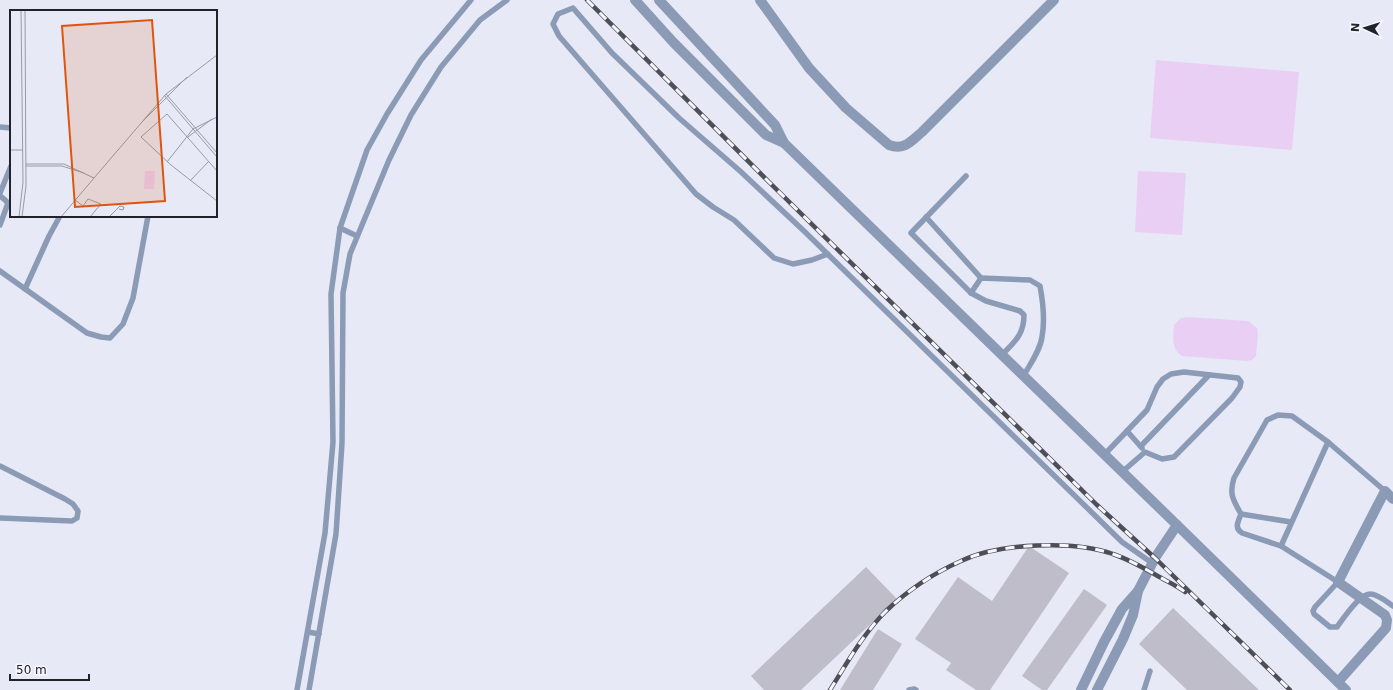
<svg xmlns="http://www.w3.org/2000/svg" width="1393" height="690" font-family="'DejaVu Sans',sans-serif">
	<style>
		.green { fill: #eacff5 }
		.building { fill: #c0bdca }
		.lines { fill: none; stroke-linecap: round; stroke-linejoin: round }
		.service { stroke: #8b9bb6; stroke-width: 5.5 }
		.minor { stroke: #8b9bb6; stroke-width: 10 }
		.rail-casing { stroke: #4e4f56; stroke-width: 4.5 }
		.rail { stroke: #f5f6ff; stroke-width: 3; stroke-dasharray: 9; stroke-linecap: butt }
		.inset-road { fill: none; stroke: #989aa4; stroke-width: 1 }
		.view { fill: #de560d; fill-opacity: 0.15; stroke: #de560d; stroke-width: 2 }
		.inset-edge { fill: none; stroke: #222328; stroke-width: 2 }
	</style>
	<rect width="100%" height="100%" fill="#e7e9f6"/>
	<g class="green">
		<polygon points="1156,60 1299,72 1292,150 1150,138"/>
		<polygon points="1138,171 1186,173 1182,235 1135,232"/>
		<path d="M1189,317L1248,321L1257,328L1258,334L1256,356L1252,360L1247,361L1182,356C1171,349 1173,336 1174,325L1181,318Z"/>
	</g>
	<g class="building">
		<polygon points="1029,546 1069,573 990,690 976,690 946,670 951,663 915,639 958,577 992,601"/>
		<polygon points="866,567 897,599 801,690 764,690 751,676"/>
		<polygon points="1084,589 1107,605 1047,690 1042,690 1022,676"/>
		<polygon points="1173,608 1259,690 1187,690 1139,644"/>
		<polygon points="878,629 902,644 873,690 840,690"/>
	</g>
	<g class="lines">
		<g class="service">
			<polyline points="0,127 11,128"/>
			<polyline points="966,176 911,233 971,293"/>
			<polyline points="0,193 11,166"/>
			<polyline points="0,196 4,199 8,203 0,225"/>
			<polyline points="926,217 981,278"/>
			<polyline points="340,228 357,236"/>
			<polyline points="828,254 812,260 793,264 774,258 734,220 713,207 696,194 559,36 553,24 558,14 573,8 612,53 644,84 679,118 740,171 804,231 1122,542 1152,563"/>
			<polyline points="0,271 87,333 101,337 110,338 123,324 133,298 148,216"/>
			<polyline points="25,289 49,236 60,216"/>
			<path d="M1002,355C1014,342 1024,335 1024,315L1020,311L986,301L971,293L981,278L1030,280L1040,286C1043,302 1045,321 1042,337C1040,351 1030,364 1023,377"/>
			<polyline points="1127,431 1142,448"/>
			<polyline points="1141,446 1209,375"/>
			<polyline points="1104,455 1147,410 1157,387 1163,379 1171,374 1184,372 1238,378 1241,382 1240,387 1232,398 1174,457 1162,459 1145,452 1122,472"/>
			<polyline points="0,466 65,499 73,504 78,511 77,518 72,521 0,518"/>
			<path d="M1385,491L1328,442L1292,416L1278,415L1267,420L1234,478C1229,494 1233,500 1241,514C1238,522 1234,528 1242,533L1281,546L1338,582L1315,607L1313,611L1314,614L1330,627H1337C1343,619 1359,594 1370,594C1378,594 1387,602 1393,606"/>
			<polyline points="1241,514 1291,522"/>
			<polyline points="1281,546 1328,442"/>
			<polyline points="308,632 319,634"/>
			<polyline points="297,690 325,533 333,442 331,294 340,228 367,150 387,114 421,60 471,0"/>
			<polyline points="309,690 336,534 342,443 343,293 350,254 389,160 411,115 441,67 480,20 507,0"/>
			<polyline points="909,690 914,689 916,690"/>
			<polyline points="1144,690 1150,671"/>
		</g>
		<g class="minor">
			<polyline points="635,0 673,42 766,135 784,143"/>
			<polyline points="659,0 775,125 784,143 1177,525 1155,558 1138,591 1133,615 1123,639 1097,690"/>
			<path d="M760,0L809,68L846,108L889,145C904,151 911,141 922,132L1054,0"/>
			<polyline points="1177,525 1346,690"/>
			<polyline points="1338,682 1386,628 1387,620 1385,615 1338,582 1385,491 1393,499"/>
			<polyline points="1081,690 1104,642 1122,609 1138,591"/>
		</g>
		<defs>
			<g id="rail">
				<polyline points="587,0 771,184 1097,505 1155,558 1290,690"/>
				<path d="M830,690C847,663 863,634 886,611C907,591 934,573 961,561C999,543 1074,540 1113,554C1128,559 1142,567 1156,575C1166,581 1176,585 1185,592"/>
			</g>
		</defs>
		<use href="#rail" class="rail-casing"/>
		<use href="#rail" class="rail"/>
	</g>
	<g transform="translate(10 10)">
		<rect width="207" height="207" fill="#e7e9f6"/>
		<path d="M135,161H145L144,179H134Z" fill="#eacff5"/>
		<path class="inset-road" d="M156,84L207,143M154,85L207,147M131,113L177,67M178,127L202,109M0,140H13M157,152L183,119L207,107M16,154H54L84,168L156,84L207,45M16,156H52L74,163M207,161L157,104L131,127L161,155L207,191M180,171L199,151M65,190L73,196L78,189L91,194L80,207M9,207L13,172L11,0M12,207L16,176L15,0M51,207L84,168M99,207L110,196L114,197L113,200L109,199"/>
		<path class="view" d="M142,10L155,191L65,197L52,16Z"/>
		<rect width="207" height="207" class="inset-edge"/>
	</g>
	<g transform="translate(1365 28) rotate(274)" stroke="#f5f6ff" stroke-width="3" paint-order="stroke">
	<path d="M0-3L7 15L0 10L-7 15Z" fill="#222328"/>
	<text y="-6" font-size="11" font-weight="bold" text-anchor="middle" fill="#222328">N</text>
	</g>
	<path d="M10 674v6h79v-6" fill="none" stroke="#222328" stroke-width="2"/>
	<text x="16" y="674" font-size="12" fill="#222328" stroke="#f5f6ff" stroke-width="3" paint-order="stroke">50 m</text>
</svg>
